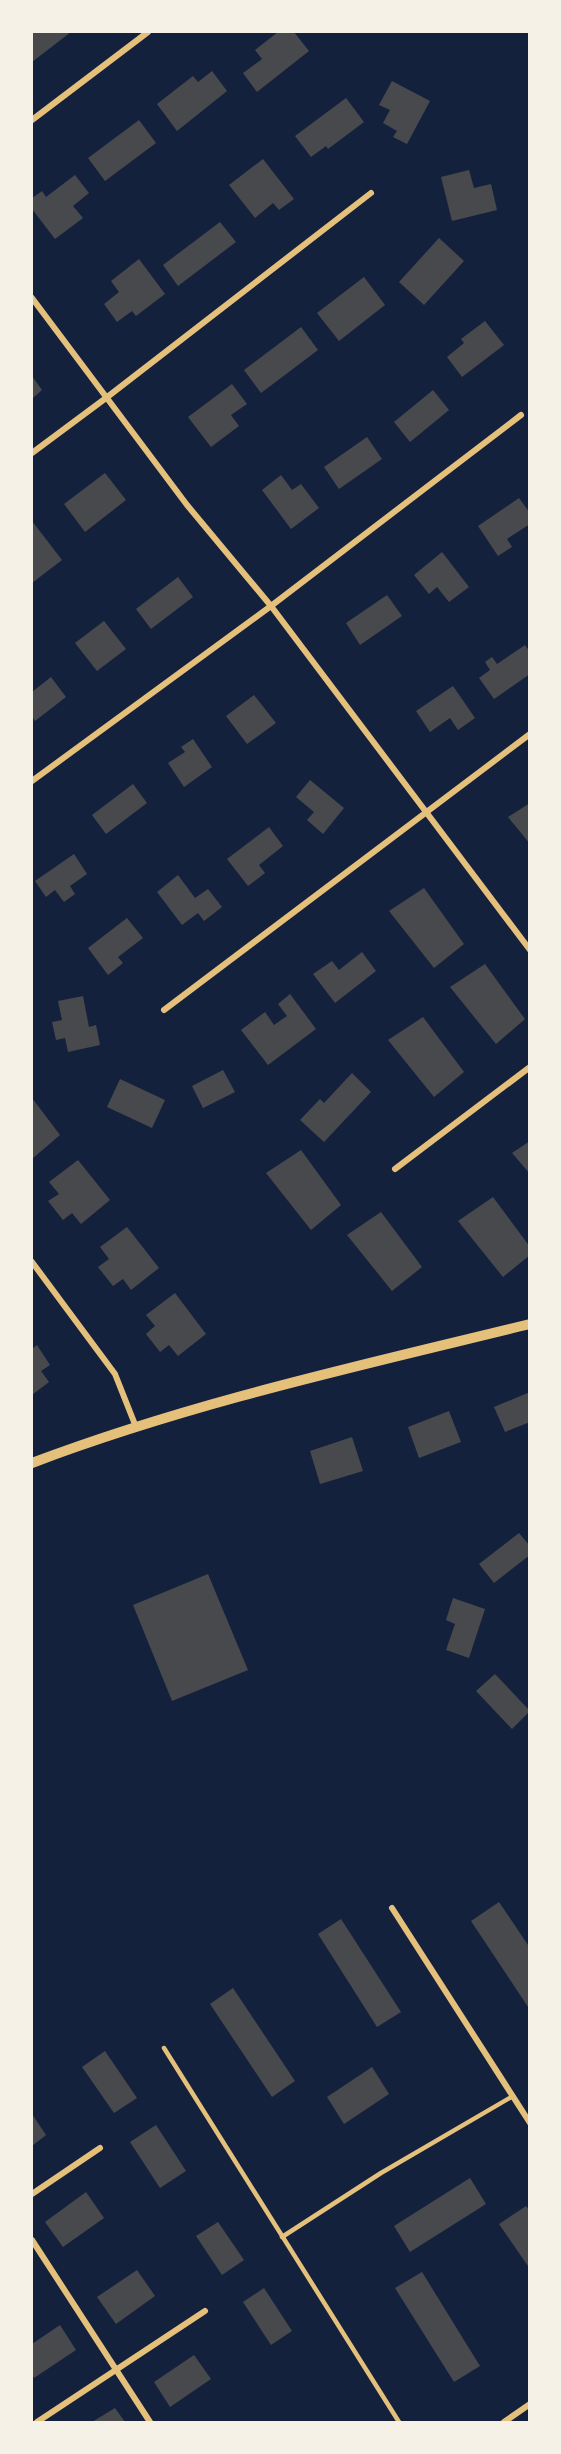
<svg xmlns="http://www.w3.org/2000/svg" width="561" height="2454" font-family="'Varela Round',sans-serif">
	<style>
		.building { fill: #48494c }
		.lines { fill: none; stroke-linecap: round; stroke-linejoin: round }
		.service { stroke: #e5c07b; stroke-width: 4.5 }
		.minor { stroke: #e5c07b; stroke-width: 6 }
		.tertiary { stroke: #e5c07b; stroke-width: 10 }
	</style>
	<rect width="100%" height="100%" fill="#14213d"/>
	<g class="building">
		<polygon points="32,32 71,32 32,62"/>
		<polygon points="278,32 294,32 309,51 257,92 243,73 262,59 255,50"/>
		<polygon points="212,71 227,91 177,131 157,104 193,76 198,82"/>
		<polygon points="392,81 430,101 407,144 393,137 397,131 383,123 390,110 379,105"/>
		<polygon points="346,98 364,122 328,149 326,146 311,157 295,136"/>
		<polygon points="139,120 156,143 105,181 88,158"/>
		<polygon points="263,159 294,199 279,210 273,203 255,218 229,185"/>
		<polygon points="469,170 474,188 491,184 497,210 452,221 441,177"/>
		<polygon points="75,175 89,193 73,206 83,218 55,239 32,209 32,198 42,191 46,197"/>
		<polygon points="220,222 236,242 178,286 163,265"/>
		<polygon points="439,238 464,261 424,305 399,282"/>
		<polygon points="139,259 165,294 136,316 132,311 117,322 104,304 119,292 111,281"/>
		<polygon points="364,277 385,305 339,341 317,313"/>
		<polygon points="485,321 504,345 462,377 447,357 464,343 461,339"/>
		<polygon points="301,327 318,350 261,393 244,370"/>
		<polygon points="32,376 42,390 33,398 32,396"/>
		<polygon points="232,384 247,404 231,415 239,426 211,447 188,417"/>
		<polygon points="433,390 449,410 410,442 394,422"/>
		<polygon points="367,437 382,459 339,489 324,467"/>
		<polygon points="105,473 126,500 85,532 64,504"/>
		<polygon points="281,475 292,490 301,484 319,508 291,529 262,490"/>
		<polygon points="519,498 530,513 530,524 507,539 512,547 498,556 478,526"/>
		<polygon points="32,521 62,560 32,583"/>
		<polygon points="442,552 469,587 449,602 437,587 429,594 414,575"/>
		<polygon points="178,577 193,597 151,629 136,609"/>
		<polygon points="387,595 402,616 360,645 346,623"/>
		<polygon points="104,621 126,649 97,671 75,643"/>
		<polygon points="525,645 530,652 530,674 494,699 479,678 490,670 485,662 492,657 497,664"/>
		<polygon points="51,677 66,697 35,721 32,716 32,692"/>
		<polygon points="453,686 475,718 458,730 450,718 430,732 416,711"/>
		<polygon points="254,695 276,723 247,744 226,716"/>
		<polygon points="193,739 212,767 184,787 168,763 185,752 181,747"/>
		<polygon points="310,780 344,808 323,834 307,820 314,812 296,797"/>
		<polygon points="133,784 147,803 106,834 92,815"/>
		<polygon points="530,803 530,844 508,817"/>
		<polygon points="269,827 283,846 259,865 265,873 248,886 227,859"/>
		<polygon points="74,854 87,874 70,886 75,894 64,902 55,890 46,897 35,881"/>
		<polygon points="178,875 195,898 208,889 222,907 204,921 198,913 182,925 157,892"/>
		<polygon points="424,888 464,944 434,968 389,911"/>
		<polygon points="127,918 143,938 118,957 123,963 108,975 88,948"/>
		<polygon points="362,952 376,971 335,1003 313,974 332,961 339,970"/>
		<polygon points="485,964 525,1019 496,1044 450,987"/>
		<polygon points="290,994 316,1029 268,1065 241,1030 265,1012 274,1025 287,1016 278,1004"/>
		<polygon points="83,996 89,1027 96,1025 100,1045 68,1052 65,1038 56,1040 52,1022 62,1020 58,1001"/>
		<polygon points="423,1017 464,1072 434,1097 388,1040"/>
		<polygon points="223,1070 235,1092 203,1108 192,1086"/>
		<polygon points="352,1073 371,1092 324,1142 300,1120 320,1099 324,1103"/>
		<polygon points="120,1079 165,1100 152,1128 107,1107"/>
		<polygon points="32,1098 60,1135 32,1159"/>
		<polygon points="530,1141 530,1174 512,1153"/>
		<polygon points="301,1150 341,1205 311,1230 266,1173"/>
		<polygon points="78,1160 110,1200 81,1224 72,1213 63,1220 48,1201 59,1194 49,1182"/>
		<polygon points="493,1197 530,1247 530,1255 503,1277 458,1221"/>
		<polygon points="381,1212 422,1267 392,1291 347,1235"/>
		<polygon points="127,1227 159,1268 131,1290 123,1279 113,1286 98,1267 109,1259 100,1247"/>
		<polygon points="175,1293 206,1334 178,1356 169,1345 160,1352 146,1334 155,1326 146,1315"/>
		<polygon points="37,1345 50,1365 41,1371 49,1382 32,1395 32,1349"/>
		<polygon points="530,1392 530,1422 505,1432 494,1407"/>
		<polygon points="449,1411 461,1442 419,1458 408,1427"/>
		<polygon points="352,1437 363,1471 320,1484 310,1451"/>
		<polygon points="519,1533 530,1546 530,1555 494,1583 479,1564"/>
		<polygon points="208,1574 248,1670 172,1701 133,1605"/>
		<polygon points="453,1598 485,1609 469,1658 446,1650 455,1624 446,1620"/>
		<polygon points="495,1674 530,1711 512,1729 476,1691"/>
		<polygon points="499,1902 530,1948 530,2010 471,1921"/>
		<polygon points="341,1919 401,2012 377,2027 318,1934"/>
		<polygon points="233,1988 295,2081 272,2097 210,2004"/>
		<polygon points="105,2051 137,2098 114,2113 82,2067"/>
		<polygon points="372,2067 389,2094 344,2124 327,2097"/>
		<polygon points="32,2114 46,2135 32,2146"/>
		<polygon points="156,2125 186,2171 160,2188 130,2142"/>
		<polygon points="470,2178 486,2204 410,2252 394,2226"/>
		<polygon points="86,2192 104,2218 63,2247 45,2222"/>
		<polygon points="526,2206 530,2211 530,2269 499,2224"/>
		<polygon points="218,2222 244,2260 222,2275 196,2236"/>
		<polygon points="137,2270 155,2296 116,2324 97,2297"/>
		<polygon points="422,2272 480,2366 454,2382 395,2288"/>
		<polygon points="264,2288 292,2331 271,2345 243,2302"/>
		<polygon points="60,2325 76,2350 34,2378 32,2374 32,2344"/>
		<polygon points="194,2355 211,2379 170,2407 154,2382"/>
		<polygon points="115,2408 125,2422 92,2422"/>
	</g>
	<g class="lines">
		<g class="service">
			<polyline points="164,2048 399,2422"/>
			<polyline points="282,2237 381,2173 513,2096"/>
		</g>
		<g class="minor">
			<polyline points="32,120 148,32"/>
			<polyline points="32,298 187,505 271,606 530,950"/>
			<polyline points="32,453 106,398 371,193"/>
			<polyline points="32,781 271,606 521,415"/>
			<polyline points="164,1010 530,734"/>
			<polyline points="395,1169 530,1067"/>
			<polyline points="32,1262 115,1374 136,1427"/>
			<polyline points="392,1908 530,2123"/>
			<polyline points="32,2194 100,2148"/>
			<polyline points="32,2240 150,2422"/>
			<polyline points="37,2422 205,2311"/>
			<polyline points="504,2422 530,2404"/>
		</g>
		<path class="tertiary" d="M32,1463C193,1402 363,1365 530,1324"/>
	</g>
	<rect width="561" height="2454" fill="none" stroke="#f6f1e7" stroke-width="66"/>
</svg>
